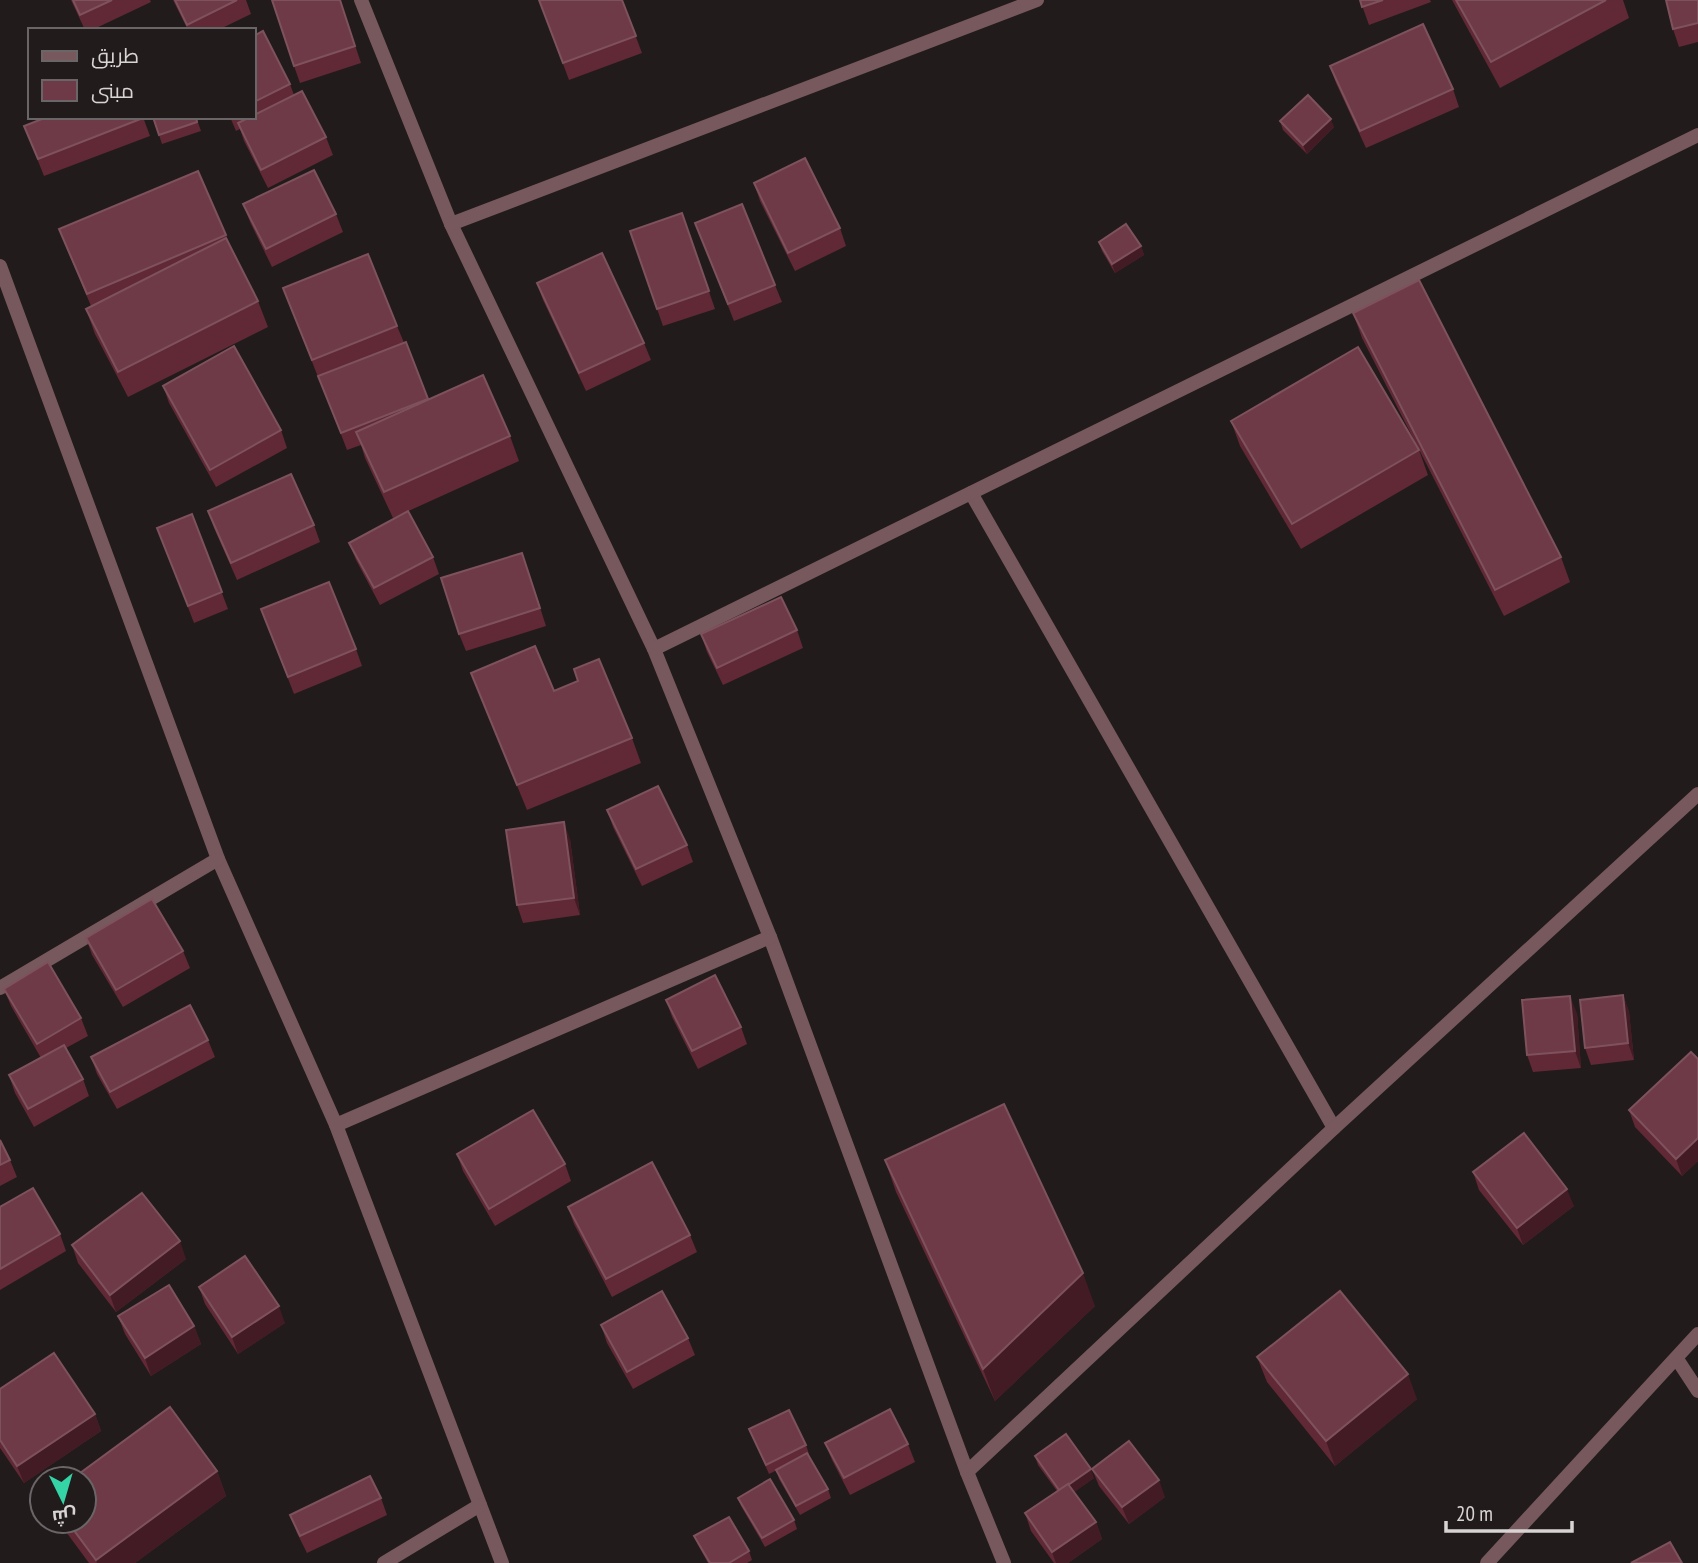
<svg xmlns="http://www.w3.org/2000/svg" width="1698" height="1563" font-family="'PT Sans Narrow',Cairo,sans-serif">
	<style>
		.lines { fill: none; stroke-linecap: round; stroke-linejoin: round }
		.minor { stroke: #77585d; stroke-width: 14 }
		.wall { fill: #612836 }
		.shaded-wall { fill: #421b24 }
		.building { fill: #6e3a47; stroke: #7e525d; stroke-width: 2 }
	</style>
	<rect width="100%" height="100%" fill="#211b1c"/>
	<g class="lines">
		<g class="minor">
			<polyline points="361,0 451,224 654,649 770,937 967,1472 1004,1563"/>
			<polyline points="451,224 1037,0"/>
			<polyline points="0,266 218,859 336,1125 502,1563"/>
			<polyline points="971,493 1334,1128"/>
			<polyline points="654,649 1698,135"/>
			<polyline points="0,988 218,859"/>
			<polyline points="336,1125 770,937"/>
			<polyline points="1677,1359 1698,1391"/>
			<polyline points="967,1472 1334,1128 1698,794"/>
			<polyline points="384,1563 480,1505"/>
			<polyline points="1487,1563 1698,1334"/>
		</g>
	</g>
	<g class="wall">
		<polygon points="71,0 150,0 151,2 92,30 85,30"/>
		<polygon points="173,0 246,0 251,14 218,30 188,30"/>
		<polygon points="340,0 361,63 300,83 294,66"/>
		<polygon points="539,0 622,0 642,53 569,80"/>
		<polygon points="1360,0 1430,0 1431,2 1369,25"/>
		<polygon points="1452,0 1623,0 1629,18 1500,88"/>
		<polygon points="1698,0 1698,42 1679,47 1673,29"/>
		<polygon points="254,36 290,84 294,95 326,137 333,155 268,188 244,141 240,129 236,131 230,117 254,117"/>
		<polygon points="1330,66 1453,89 1459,107 1366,148 1336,83"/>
		<polygon points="143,117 150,136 44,176 24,126"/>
		<polygon points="153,117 196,117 201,131 162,144"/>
		<polygon points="1280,121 1334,127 1307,154 1283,130"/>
		<polygon points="754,183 840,228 846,246 795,271 760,201"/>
		<polygon points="243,204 336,214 343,232 272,267 250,222"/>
		<polygon points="682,213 715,309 663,326 630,231"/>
		<polygon points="695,223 775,285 782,302 734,321"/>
		<polygon points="59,229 226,235 229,243 258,301 268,327 128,397 95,334 86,309 91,306 69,254"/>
		<polygon points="1099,242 1141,246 1144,255 1115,273 1102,251"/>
		<polygon points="537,283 644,343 651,360 586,391 543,300"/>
		<polygon points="283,288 397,326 428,399 510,436 519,461 393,518 365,458 361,445 347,450 319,377 318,377"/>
		<polygon points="1353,313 1561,557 1570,582 1504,616 1362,338"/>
		<polygon points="163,386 281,430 287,448 216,487 169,403"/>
		<polygon points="1231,421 1419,450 1428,475 1301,549 1240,446"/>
		<polygon points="208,511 314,525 320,542 237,580 214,528"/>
		<polygon points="192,514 228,609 194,623 164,545"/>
		<polygon points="349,543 433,557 439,574 380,605 356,560"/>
		<polygon points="528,570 546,626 466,651 459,634"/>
		<polygon points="261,609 356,649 362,666 294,694"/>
		<polygon points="797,630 803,648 723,685 707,652 701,634"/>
		<polygon points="471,673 554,691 578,681 632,738 641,763 527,810 481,698"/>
		<polygon points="607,810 687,845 693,862 642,886 613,827"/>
		<polygon points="570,839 580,915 523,923 517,905"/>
		<polygon points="86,938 183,951 190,968 123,1007 92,955"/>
		<polygon points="4,989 81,1018 88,1036 66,1048 83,1079 89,1096 34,1127 15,1093 9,1075 41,1058 11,1006"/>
		<polygon points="1623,995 1629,1012 1634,1060 1591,1065 1585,1048"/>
		<polygon points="666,1000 741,1027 747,1044 698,1069 672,1017"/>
		<polygon points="1577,1013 1581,1068 1533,1072 1527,1055"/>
		<polygon points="208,1040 215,1057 117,1109 97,1074 91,1057"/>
		<polygon points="1698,1059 1698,1161 1682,1176 1635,1127 1629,1110"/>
		<polygon points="0,1140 10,1160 17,1177 0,1186"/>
		<polygon points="457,1154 565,1164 571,1181 495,1226 463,1171"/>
		<polygon points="885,1160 1095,1306 995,1401 896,1192"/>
		<polygon points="1473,1172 1574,1206 1523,1245 1479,1190"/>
		<polygon points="0,1207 60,1234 66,1251 0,1290"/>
		<polygon points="568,1207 690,1235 697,1252 612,1297 574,1224"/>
		<polygon points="72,1245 186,1259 116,1312 78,1263"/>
		<polygon points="199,1287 285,1323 238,1354 205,1304"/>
		<polygon points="118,1316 194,1326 201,1344 151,1376 125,1334"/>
		<polygon points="601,1325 688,1338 695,1355 633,1389 607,1343"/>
		<polygon points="1257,1357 1417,1399 1335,1466 1267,1382"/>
		<polygon points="0,1389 95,1414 101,1431 24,1483 0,1448"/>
		<polygon points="749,1429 806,1445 809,1454 808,1455 828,1489 831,1498 800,1515 779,1479 777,1470 769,1474"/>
		<polygon points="825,1443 908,1444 915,1462 850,1495 832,1460"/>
		<polygon points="1035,1456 1094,1478 1074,1492 1096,1522 1102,1539 1068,1563 1054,1563 1031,1531 1025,1513 1057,1491 1038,1465"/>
		<polygon points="1092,1469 1165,1497 1129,1524 1099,1486"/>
		<polygon points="217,1471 226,1496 135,1563 89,1563 58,1521 84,1521"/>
		<polygon points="381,1498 387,1515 307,1553 297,1533 290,1515"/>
		<polygon points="738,1498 794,1520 797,1529 765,1547 741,1506"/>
		<polygon points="694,1536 749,1551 752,1560 747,1563 708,1563 698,1545"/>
	</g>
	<g class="shaded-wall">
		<polygon points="1331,119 1334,127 1307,154 1303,145"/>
		<polygon points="1141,246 1144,255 1115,273 1112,264"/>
		<polygon points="564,822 570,839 580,915 574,898"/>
		<polygon points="1623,995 1629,1012 1634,1060 1628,1043"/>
		<polygon points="1570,996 1577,1013 1581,1068 1575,1051"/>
		<polygon points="1698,1138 1698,1161 1682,1176 1676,1159"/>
		<polygon points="1567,1189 1574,1206 1523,1245 1517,1228"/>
		<polygon points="180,1241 186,1259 116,1312 110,1295"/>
		<polygon points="1083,1273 1095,1306 995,1401 983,1369"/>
		<polygon points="279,1306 285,1323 238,1354 232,1337"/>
		<polygon points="194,1326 201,1344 151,1376 145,1358"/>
		<polygon points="1408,1374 1417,1399 1335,1466 1326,1441"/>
		<polygon points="95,1414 101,1431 24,1483 17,1466"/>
		<polygon points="1091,1469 1094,1478 1063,1500 1060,1491"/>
		<polygon points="217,1471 226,1496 135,1563 97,1563 96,1560"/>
		<polygon points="1159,1480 1165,1497 1129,1524 1122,1507"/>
		<polygon points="1096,1522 1102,1539 1068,1563 1056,1563 1052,1552"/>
	</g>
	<g class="building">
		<polygon points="73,0 112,0 80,15"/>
		<polygon points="175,0 237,0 187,25"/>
		<polygon points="272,0 340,0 355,46 294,66"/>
		<polygon points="539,0 622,0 636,36 563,63"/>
		<polygon points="1360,0 1383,0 1362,7"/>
		<polygon points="1456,0 1606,0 1491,62"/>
		<polygon points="1666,0 1698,0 1698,23 1673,29"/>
		<polygon points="1423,24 1453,89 1360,131 1330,66"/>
		<polygon points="263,31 290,84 254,102 254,36"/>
		<polygon points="302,91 326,137 261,170 238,123 250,117 254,117 254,115"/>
		<polygon points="1308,95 1331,119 1303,145 1280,121"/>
		<polygon points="47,117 143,117 143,118 38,159 24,126"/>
		<polygon points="153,117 196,117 197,122 159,135"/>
		<polygon points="805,158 840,228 788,253 754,183"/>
		<polygon points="314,170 336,214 266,249 243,204"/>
		<polygon points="198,171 226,235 87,294 59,229"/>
		<polygon points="742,204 775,285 728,304 695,223"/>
		<polygon points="682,213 709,291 657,309 630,231"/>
		<polygon points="1126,224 1141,246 1112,264 1099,242"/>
		<polygon points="226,238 258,301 118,372 86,309"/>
		<polygon points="602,253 644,343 579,373 537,283"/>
		<polygon points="368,254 397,326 312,360 283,288"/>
		<polygon points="1419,280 1561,557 1495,590 1353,313"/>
		<polygon points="406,342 428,399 341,433 318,376"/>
		<polygon points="234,346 281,430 210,470 163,386"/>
		<polygon points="1358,347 1419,450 1292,524 1231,421"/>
		<polygon points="483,375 510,436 384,492 356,432"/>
		<polygon points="291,474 314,525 231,563 208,511"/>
		<polygon points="408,511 433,557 374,588 349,543"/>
		<polygon points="192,514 222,592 188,606 157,528"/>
		<polygon points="522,553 540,608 459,634 441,578"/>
		<polygon points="329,582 356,649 288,677 261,609"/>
		<polygon points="781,597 797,630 717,668 701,634"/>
		<polygon points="535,646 554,691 578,681 574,669 599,659 632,738 517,785 471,673"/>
		<polygon points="658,786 687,845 636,869 607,810"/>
		<polygon points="564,822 574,898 517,905 506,830"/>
		<polygon points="152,899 183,951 116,990 86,938"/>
		<polygon points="48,962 81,1018 37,1044 4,989"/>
		<polygon points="715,975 741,1027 692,1051 666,1000"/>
		<polygon points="1623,995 1628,1043 1585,1048 1580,1000"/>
		<polygon points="1570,996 1575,1051 1527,1055 1522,1000"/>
		<polygon points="190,1005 208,1040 110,1092 91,1057"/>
		<polygon points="64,1045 83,1079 28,1109 9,1075"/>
		<polygon points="1691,1052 1698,1059 1698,1138 1676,1159 1629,1110"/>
		<polygon points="1004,1104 1083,1273 983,1369 885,1160"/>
		<polygon points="533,1110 565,1164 489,1209 457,1154"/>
		<polygon points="1524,1133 1567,1189 1517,1228 1473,1172"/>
		<polygon points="0,1140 10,1160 0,1165"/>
		<polygon points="652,1162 690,1235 606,1279 568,1207"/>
		<polygon points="33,1188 60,1234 0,1269 0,1207"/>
		<polygon points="142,1193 180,1241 110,1295 72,1245"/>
		<polygon points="245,1256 279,1306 232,1337 199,1287"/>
		<polygon points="169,1285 194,1326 145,1358 118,1316"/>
		<polygon points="662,1291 688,1338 627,1372 601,1325"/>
		<polygon points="1340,1291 1408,1374 1326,1441 1257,1357"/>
		<polygon points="54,1353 95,1414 17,1466 0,1440 0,1389"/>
		<polygon points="170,1407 217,1471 96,1560 67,1521 84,1521 84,1479 72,1479"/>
		<polygon points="890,1409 908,1444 844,1478 825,1443"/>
		<polygon points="789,1410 806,1445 766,1465 749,1429"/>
		<polygon points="1066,1434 1091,1469 1068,1485 1068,1484 1059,1490 1035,1456"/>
		<polygon points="1129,1441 1159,1480 1122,1507 1092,1469"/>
		<polygon points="807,1453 828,1489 796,1506 776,1470"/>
		<polygon points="370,1476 381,1498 300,1536 290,1515"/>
		<polygon points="770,1479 794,1520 762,1538 738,1498"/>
		<polygon points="1068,1484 1096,1522 1052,1552 1025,1513"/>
		<polygon points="729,1517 749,1551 729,1563 710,1563 694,1536"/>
		<polygon points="1670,1542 1682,1563 1631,1563"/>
	</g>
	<rect x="28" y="28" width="228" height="91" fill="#211b1c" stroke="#6a6566" stroke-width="2"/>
	<rect x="42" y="51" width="35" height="10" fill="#77585d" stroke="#6a6566" stroke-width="2"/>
	<text x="91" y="63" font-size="21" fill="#d8d4d4">طريق</text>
	<rect x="42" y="80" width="35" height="21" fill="#6e3a47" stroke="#6a6566" stroke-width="2"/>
	<text x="91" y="98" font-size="21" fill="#d8d4d4">مبنى</text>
	<g transform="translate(63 1500) rotate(175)"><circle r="33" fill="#211b1c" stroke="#6a6566" stroke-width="2"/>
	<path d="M0-5L12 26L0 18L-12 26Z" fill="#35d4a7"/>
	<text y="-10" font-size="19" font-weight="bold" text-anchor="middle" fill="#d8d4d4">ش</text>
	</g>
	<path d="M1446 1521v10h126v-10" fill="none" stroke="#d8d4d4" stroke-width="3.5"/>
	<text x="1456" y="1521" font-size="21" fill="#d8d4d4" stroke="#211b1c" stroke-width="5" paint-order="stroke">20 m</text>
</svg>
